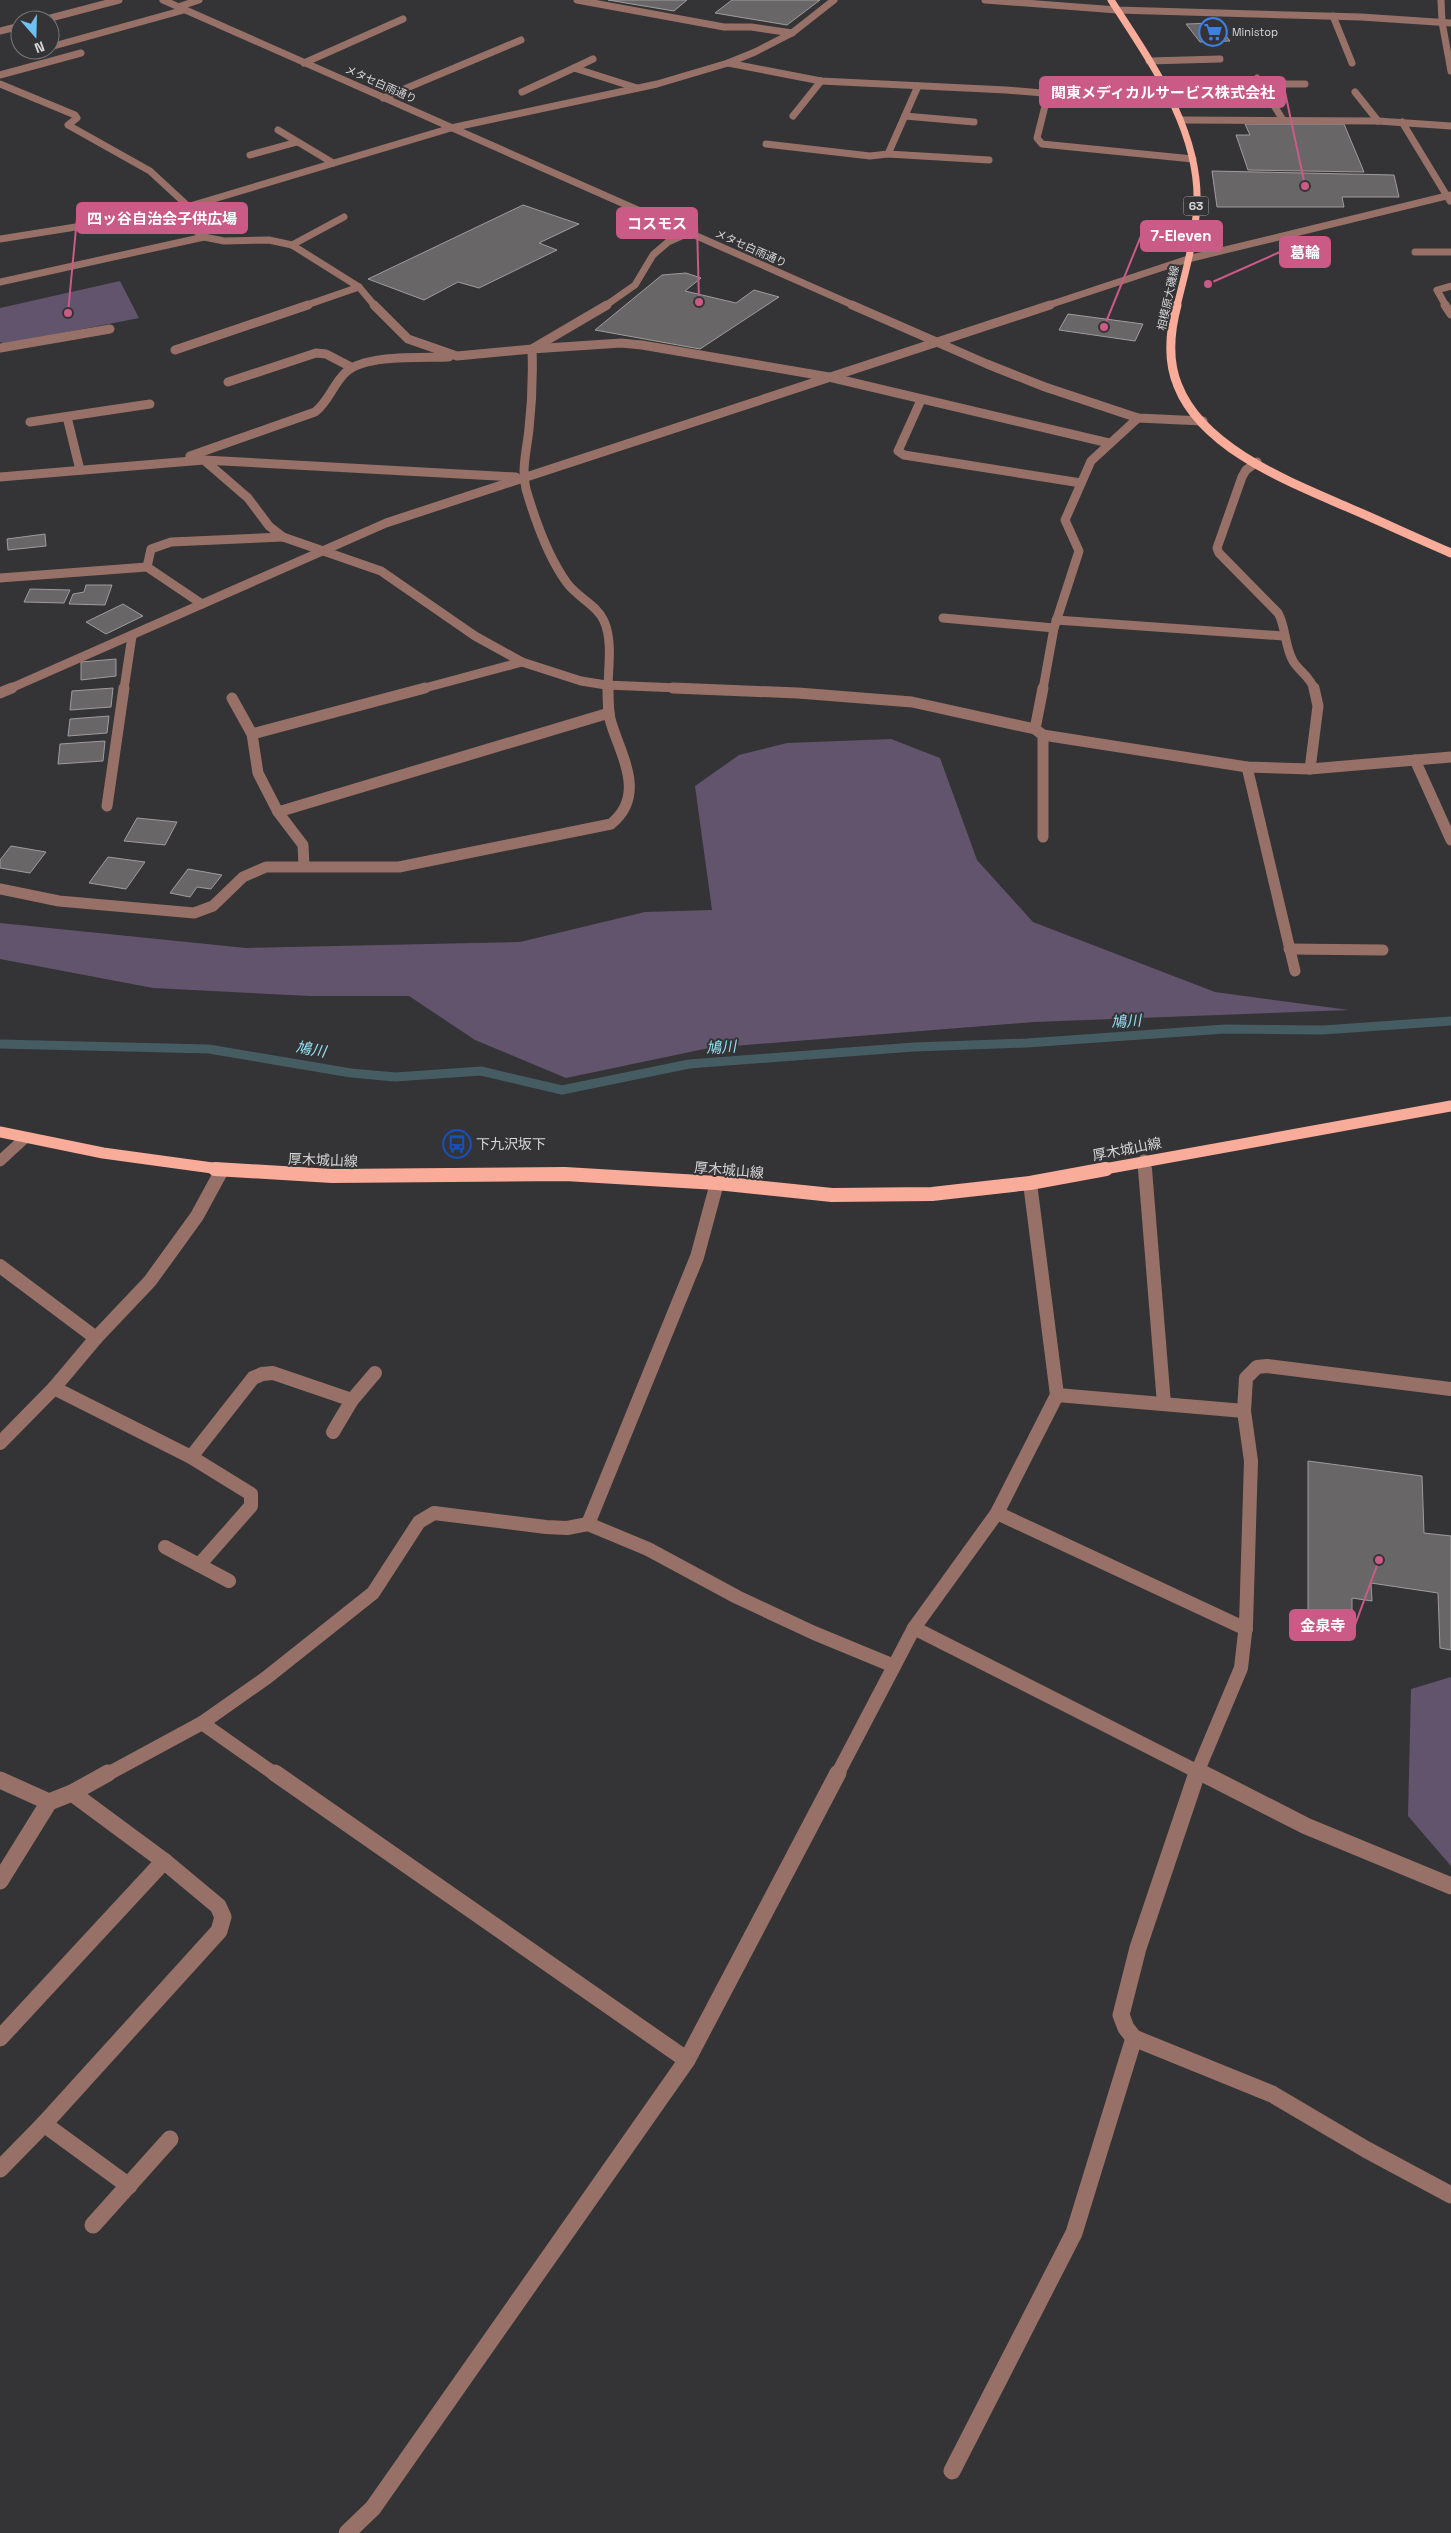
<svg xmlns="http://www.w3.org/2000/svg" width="1451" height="2533" font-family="'Space Grotesk','Noto Sans JP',sans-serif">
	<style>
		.green { fill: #62546d }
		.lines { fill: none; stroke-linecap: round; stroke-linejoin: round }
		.stream { stroke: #445c62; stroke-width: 9 }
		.building { fill: #696667; stroke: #a09c9e }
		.minor-far4 { stroke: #977167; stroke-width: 7 }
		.minor-far3 { stroke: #977167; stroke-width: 9 }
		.minor-far2 { stroke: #977167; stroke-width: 11 }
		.minor-far1 { stroke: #977167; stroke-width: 14 }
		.minor { stroke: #977167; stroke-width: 17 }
		.major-far3 { stroke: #f9ac99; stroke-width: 7 }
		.major-far2 { stroke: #f9ac99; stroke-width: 9 }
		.major-far1 { stroke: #f9ac99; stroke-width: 11 }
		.major { stroke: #f9ac99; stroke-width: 14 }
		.labels { text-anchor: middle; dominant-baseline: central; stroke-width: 4; stroke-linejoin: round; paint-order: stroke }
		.far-poi-label { font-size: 11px; fill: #d8d7d9; stroke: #343335; text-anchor: start }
		.far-street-label { font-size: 11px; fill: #d8d7d9; stroke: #343335 }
		.shield { fill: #343335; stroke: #a7a6a8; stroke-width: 1 }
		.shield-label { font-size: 12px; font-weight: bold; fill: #d8d7d9 }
		.poi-label { font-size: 14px; fill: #d8d7d9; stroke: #343335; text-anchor: start }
		.street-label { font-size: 14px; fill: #d8d7d9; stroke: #343335 }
		.water-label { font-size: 15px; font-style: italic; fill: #92e2f5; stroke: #343335 }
		.leader { fill: none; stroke: #ca5b87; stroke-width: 2 }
		.callout-dot { fill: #ca5b87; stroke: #343335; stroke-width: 2 }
		.callout { fill: #ca5b87; stroke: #ca5b87; stroke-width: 2 }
		.callout-label { font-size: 15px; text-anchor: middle; font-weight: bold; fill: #fff }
	</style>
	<rect width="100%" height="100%" fill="#343335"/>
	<g class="green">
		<polygon points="120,281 139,318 6,344 0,342 0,308"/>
		<polygon points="891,739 940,758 977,860 1033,922 1215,992 1349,1010 1034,1022 709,1048 566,1078 475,1040 409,996 310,996 153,988 0,959 0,923 246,948 520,942 645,912 712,910 695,786 739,755 787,743"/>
		<polygon points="1451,1677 1451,1866 1408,1816 1411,1689"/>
	</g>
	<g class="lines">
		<polyline class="stream" points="0,1044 209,1049 351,1073 395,1077 481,1071 562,1090 689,1064 914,1047 1027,1043 1225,1029 1323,1030 1451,1021"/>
	</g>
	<g class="building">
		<polygon points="608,0 687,0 674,11"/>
		<polygon points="732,0 820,0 787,25 715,13"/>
		<polygon points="1216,23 1230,41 1200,42 1186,24"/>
		<polygon points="1245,124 1344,124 1364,172 1248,170 1236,135 1250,135"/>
		<polygon points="1212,171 1394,175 1399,197 1342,197 1344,207 1217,207"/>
		<polygon points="523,205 579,224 539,243 557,250 479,288 458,282 424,300 368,279"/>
		<polygon points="686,273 701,278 685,291 736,303 754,290 779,297 700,349 595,330 662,275"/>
		<polygon points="1068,314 1143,324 1135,341 1059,330"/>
		<polygon points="45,534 46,546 8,550 7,539"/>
		<polygon points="86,585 112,585 105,605 69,604 73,594 84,592"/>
		<polygon points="30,589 70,590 64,603 24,602"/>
		<polygon points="123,604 143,616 106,634 86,622"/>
		<polygon points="116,659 116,676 81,680 81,662"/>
		<polygon points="113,688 111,707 70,710 72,691"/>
		<polygon points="109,716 107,733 68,736 70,719"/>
		<polygon points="105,741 103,761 58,764 60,744"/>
		<polygon points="137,818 177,822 165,845 124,841"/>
		<polygon points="11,846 46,852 30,873 0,868 0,860"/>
		<polygon points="108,857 145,862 126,889 89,883"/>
		<polygon points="188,869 222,875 211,889 197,887 190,897 170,893"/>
		<polygon points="1308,1461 1422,1476 1424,1533 1451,1536 1451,1650 1440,1648 1438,1593 1371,1583 1372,1601 1352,1598 1352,1627 1308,1621"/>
	</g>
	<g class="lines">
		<g class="minor-far4">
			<polyline points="163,0 855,306"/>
			<polyline points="577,0 724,27 751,27 792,33"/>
			<polyline points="985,0 1117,10 1361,17 1451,23"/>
			<polyline points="1441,0 1442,22 1451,71"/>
			<polyline points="178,7 199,0"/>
			<polyline points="1333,16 1352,63"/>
			<polyline points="43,20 119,0"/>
			<polyline points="0,31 20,26"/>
			<polyline points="50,47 184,10"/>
			<polyline points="1149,61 1220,59"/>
			<polyline points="304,63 403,19"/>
			<polyline points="728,63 821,81 1006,90 1172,104"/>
			<polyline points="574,68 593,59"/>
			<polyline points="0,75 81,53"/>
			<polyline points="1257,78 1283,120"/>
			<polyline points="0,84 75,115 77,118 68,125 150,171 189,207"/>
			<polyline points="1261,84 1305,84"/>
			<polyline points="522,92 574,68 637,88"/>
			<polyline points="1355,92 1378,121"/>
			<polyline points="1048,94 1037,138 1042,144 1193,159"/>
			<polyline points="383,98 521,40"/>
			<polyline points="793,116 821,81"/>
			<polyline points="905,116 974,122"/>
			<polyline points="1182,120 1378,121 1451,126"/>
			<polyline points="1402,122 1450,201"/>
			<polyline points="278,130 333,163"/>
			<polyline points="766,144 870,156 888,154 918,86"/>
			<polyline points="888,154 989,160"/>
			<polyline points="250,155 297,142"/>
			<polyline points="170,212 204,237 224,241 269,240 292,245 359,287 375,306"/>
			<polyline points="0,239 170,212 451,128 657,84 728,63 755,52 792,33 834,0"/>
			<polyline points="292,245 344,217"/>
			<polyline points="1415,252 1451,252"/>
			<polyline points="0,282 204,237"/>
			<polyline points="304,306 359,287"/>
			<polyline points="605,306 635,285 653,255 668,242 688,233"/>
			<polyline points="1046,306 1188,259 1451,195"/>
			<polyline points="1446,306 1437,290 1451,286"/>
		</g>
		<g class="minor-far3">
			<polyline points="374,305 408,339 457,356 532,349 607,305"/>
			<polyline points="852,305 987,364 1045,387 1138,418 1203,421"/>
			<polyline points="1445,305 1451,314"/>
			<polyline points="0,348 110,329"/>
			<polyline points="175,350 308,305"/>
			<polyline points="228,382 316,353 326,354 351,367"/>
			<polyline points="921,400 898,451 904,455 1081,483"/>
			<polyline points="67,417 80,470"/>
			<polyline points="30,422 150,404"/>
			<path d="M190,456L315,412C329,401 333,384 346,372C366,354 423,358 449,357"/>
			<polyline points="204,460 516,477"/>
			<path d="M1257,462L1246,470L1242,477L1217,548L1219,553L1278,613C1286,626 1284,645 1293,661C1299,671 1311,678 1314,689"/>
			<polyline points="0,477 204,460 248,498 269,526 283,537 381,571 475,636 522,662 581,681 606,685 703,689"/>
			<polyline points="0,578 147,567"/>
			<polyline points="202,604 147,567 151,549 171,542 283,537"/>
			<polyline points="943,618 1054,628"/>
			<polyline points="1056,620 1283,636"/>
			<polyline points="9,689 386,523 1050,305"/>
			<polyline points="124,689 132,636"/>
			<polyline points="421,689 522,662"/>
			<path d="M608,689C608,668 613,641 604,621C597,605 577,597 567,583C548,557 535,520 526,489C521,469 527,449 529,429C532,402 533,376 532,349L621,343L642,345L829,377L1109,443"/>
			<polyline points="1043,689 1054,628 1079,551 1065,520 1091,461 1138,418"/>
		</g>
		<g class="minor-far2">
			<polyline points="673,688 798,693 912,702 1035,729 1043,735 1247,767 1310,769 1451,757"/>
			<polyline points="0,693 12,688"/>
			<polyline points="232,698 252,734 258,773 278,812 303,845 304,866"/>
			<polyline points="1035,729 1043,688"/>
			<polyline points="252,734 425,688"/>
			<polyline points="1043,735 1043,837"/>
			<polyline points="1415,760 1451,840"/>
			<polyline points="1247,767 1295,971"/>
			<polyline points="1310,769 1318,706 1314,688"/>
			<polyline points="107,806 124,688"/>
			<polyline points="278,812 609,713"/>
			<path d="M0,889L59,901L194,913L213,906L243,877L266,867H399L611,824C648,794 619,753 610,719C608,709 608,698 608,688"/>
			<polyline points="1289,949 1383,950"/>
			<polyline points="1144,1160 1145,1170"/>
			<polyline points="0,1161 25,1138"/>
		</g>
		<g class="minor-far1">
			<polyline points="1145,1169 1164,1404"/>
			<polyline points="0,1266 96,1338"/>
			<polyline points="54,1388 191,1457 251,1494 251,1506 199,1565 229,1581"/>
			<polyline points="1057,1395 1244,1411"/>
			<polyline points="333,1432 352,1400"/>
			<polyline points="0,1443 54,1388 96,1338 150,1281 197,1216 222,1170"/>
			<polyline points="191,1457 253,1378 262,1374 273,1373 352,1400 375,1373"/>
			<polyline points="997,1513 1246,1629"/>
			<polyline points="588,1524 697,1257 717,1183"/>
			<polyline points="165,1547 199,1565"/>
			<polyline points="914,1628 1204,1775"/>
			<polyline points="202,1723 276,1775"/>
			<polyline points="106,1775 202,1723 266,1678 373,1593 419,1522 434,1513 546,1527 567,1528 588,1524 648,1549 737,1597 814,1633 894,1666"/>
			<polyline points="837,1775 914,1628 997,1513 1057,1395 1030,1183"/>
			<polyline points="1196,1775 1241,1668 1246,1624 1251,1461 1244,1411 1246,1378 1257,1367 1267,1366 1451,1389"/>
		</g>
		<g class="minor">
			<polyline points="275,1773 687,2060"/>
			<polyline points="1197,1773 1138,1948 1121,2015 1126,2028 1134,2038 1272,2094 1367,2150 1451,2195"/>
			<polyline points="1202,1773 1306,1826 1451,1886"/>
			<polyline points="0,1780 49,1802 72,1793 108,1773"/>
			<polyline points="0,1881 49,1802"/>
			<polyline points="0,2038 164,1861 72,1793"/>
			<polyline points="44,2124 129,2186"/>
			<polyline points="0,2169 44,2124 219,1931 223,1917 218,1906 164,1861"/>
			<polyline points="93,2225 170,2139"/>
			<polyline points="952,2471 1074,2233 1134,2038"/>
			<polyline points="347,2533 373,2508 687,2060 838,1773"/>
		</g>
		<path class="major-far3" d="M1111,0C1150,61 1200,129 1197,205C1195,239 1185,273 1177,306"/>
		<path class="major-far2" d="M1177,305C1170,331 1167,360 1178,386C1203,449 1290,482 1347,507C1382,522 1416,538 1451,553"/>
		<g class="major-far1">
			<polyline points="0,1132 103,1153 227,1170"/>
			<polyline points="1099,1170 1451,1106"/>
		</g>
		<polyline class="major" points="215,1169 332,1176 565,1174 717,1183 832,1195 932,1194 1030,1183 1106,1169"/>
	</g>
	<defs>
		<symbol id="supermarket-ring" viewBox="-11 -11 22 22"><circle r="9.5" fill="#343335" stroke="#3f7fe0" stroke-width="1.5"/><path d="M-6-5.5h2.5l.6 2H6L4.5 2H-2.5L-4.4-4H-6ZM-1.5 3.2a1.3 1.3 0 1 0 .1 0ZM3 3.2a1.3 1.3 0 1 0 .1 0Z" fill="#3f7fe0"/></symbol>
		<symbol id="bus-ring" viewBox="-11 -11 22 22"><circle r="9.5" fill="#343335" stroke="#1a4fb4" stroke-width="1.5"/><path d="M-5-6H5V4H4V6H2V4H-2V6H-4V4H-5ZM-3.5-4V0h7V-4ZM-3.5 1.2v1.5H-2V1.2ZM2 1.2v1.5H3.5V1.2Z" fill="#1a4fb4"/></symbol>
	</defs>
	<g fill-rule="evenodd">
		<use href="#supermarket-ring" x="1197" y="16" width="32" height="32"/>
		<use href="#bus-ring" x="441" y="1128" width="32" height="32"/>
	</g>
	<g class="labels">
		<g class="far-poi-label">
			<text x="1232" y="32">Ministop</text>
		</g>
		<g class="far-street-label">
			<text transform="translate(381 84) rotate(24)">メタセ白雨通り</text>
			<text transform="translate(751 248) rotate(24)">メタセ白雨通り</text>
			<text transform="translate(1168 298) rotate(-78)">相模原大磯線</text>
		</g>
		<rect class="shield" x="1183.5" y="196.5" width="25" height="19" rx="4"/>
		<g class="shield-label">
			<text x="1196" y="206">63</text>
		</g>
		<g class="poi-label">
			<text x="476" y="1144">下九沢坂下</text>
		</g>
		<g class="street-label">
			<text transform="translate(1127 1149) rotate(-11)">厚木城山線</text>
			<text transform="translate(323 1160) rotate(2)">厚木城山線</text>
			<text transform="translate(729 1170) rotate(5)">厚木城山線</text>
		</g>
		<g class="water-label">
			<text transform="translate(1126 1021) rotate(-4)">鳩川</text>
			<text transform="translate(721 1047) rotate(-4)">鳩川</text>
			<text transform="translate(311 1049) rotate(9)">鳩川</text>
		</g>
	</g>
	<path class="leader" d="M1305 186L1285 92M68 313L77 218M699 302L697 223M1104 327L1141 236M1208 284L1280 252M1379 1560L1355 1625"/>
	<g class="callout-dot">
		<circle cx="1305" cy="186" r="5"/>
		<circle cx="68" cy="313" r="5"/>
		<circle cx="699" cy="302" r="5"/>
		<circle cx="1104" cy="327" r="5"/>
		<circle cx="1208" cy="284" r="5"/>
		<circle cx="1379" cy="1560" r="5"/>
	</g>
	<g class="callout">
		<rect x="1040" y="77" width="245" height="30" rx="5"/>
		<rect x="77" y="203" width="170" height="30" rx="5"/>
		<rect x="617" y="208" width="80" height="30" rx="5"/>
		<rect x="1141" y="221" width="81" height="30" rx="5"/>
		<rect x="1280" y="237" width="50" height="30" rx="5"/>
		<rect x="1290" y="1610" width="65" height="30" rx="5"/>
	</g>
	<g class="callout-label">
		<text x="1163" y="98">関東メディカルサービス株式会社</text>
		<text x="162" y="224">四ッ谷自治会子供広場</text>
		<text x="657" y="229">コスモス</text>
		<text x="1181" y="241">7-Eleven</text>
		<text x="1305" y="258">葛輪</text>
		<text x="1323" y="1631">金泉寺</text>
	</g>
	<g transform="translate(35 35) rotate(160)"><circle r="24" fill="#343335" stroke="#767577"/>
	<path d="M0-4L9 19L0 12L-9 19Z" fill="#6dc2f3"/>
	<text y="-8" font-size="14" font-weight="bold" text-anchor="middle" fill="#d8d7d9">N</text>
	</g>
</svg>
